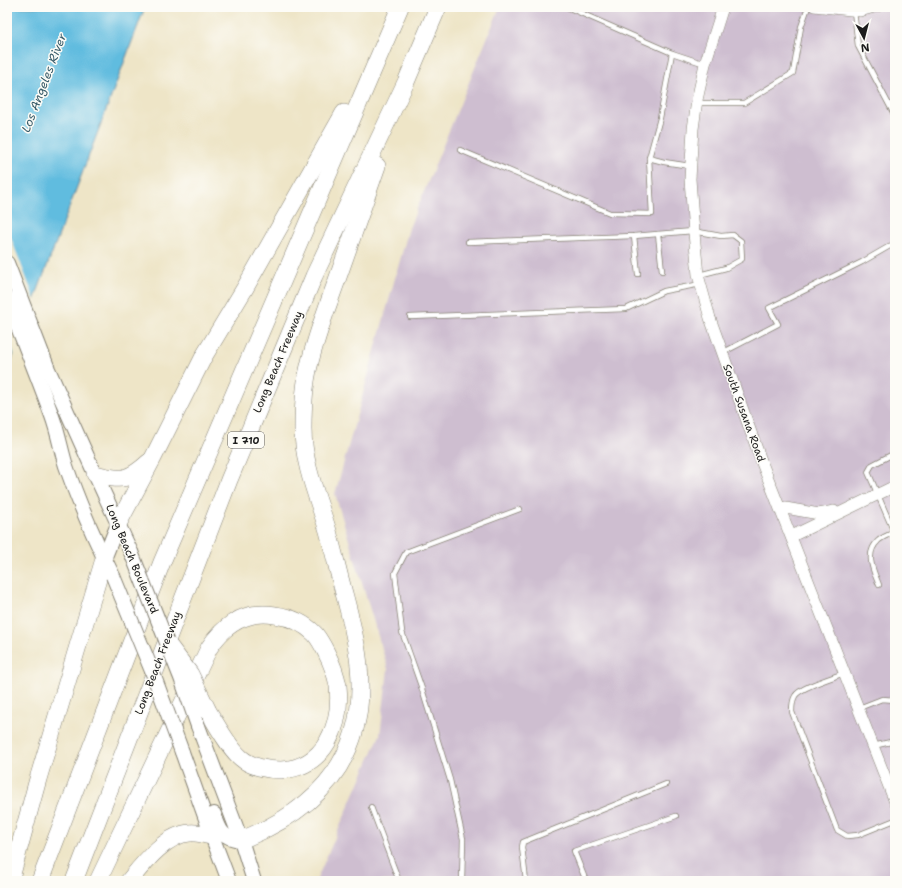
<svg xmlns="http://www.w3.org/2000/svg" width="902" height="888" font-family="'Shantell Sans',sans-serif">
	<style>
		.industrial { fill: #cebed0 }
		.water { fill: #61bcdf; stroke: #3e6c7e }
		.pier { fill: #eee5c7 }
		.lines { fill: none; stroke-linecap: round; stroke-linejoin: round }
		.service-casing { stroke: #858072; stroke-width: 6 }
		.minor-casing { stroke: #858072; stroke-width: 10 }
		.tertiary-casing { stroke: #858072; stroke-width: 12 }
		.primary-casing { stroke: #858072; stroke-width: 16 }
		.motorway-casing { stroke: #858072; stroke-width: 18 }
		.service { stroke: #fff; stroke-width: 4.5 }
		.minor { stroke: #fff; stroke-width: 9 }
		.tertiary { stroke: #fff; stroke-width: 11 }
		.primary { stroke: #fff; stroke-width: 14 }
		.motorway { stroke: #fff; stroke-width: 17 }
		.primary-bridge-casing { stroke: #858072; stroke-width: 16; stroke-linecap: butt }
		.motorway-bridge-casing { stroke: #858072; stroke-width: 18; stroke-linecap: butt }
		.primary-bridge { stroke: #fff; stroke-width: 14 }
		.motorway-bridge { stroke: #fff; stroke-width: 17 }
		.labels { text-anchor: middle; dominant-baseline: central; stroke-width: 3; stroke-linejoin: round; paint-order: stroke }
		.shield { fill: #fdfcf7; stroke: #605f5e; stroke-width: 1 }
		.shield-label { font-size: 10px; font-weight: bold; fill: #1c1c1c }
		.street-label { font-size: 11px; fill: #1c1c1c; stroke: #fdfcf7 }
		.water-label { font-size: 12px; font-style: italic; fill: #385c6a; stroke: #fdfcf7 }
	</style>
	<rect width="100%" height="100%" fill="#fdfcf7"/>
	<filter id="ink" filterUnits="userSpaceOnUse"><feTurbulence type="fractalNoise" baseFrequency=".025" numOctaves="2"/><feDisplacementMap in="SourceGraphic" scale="8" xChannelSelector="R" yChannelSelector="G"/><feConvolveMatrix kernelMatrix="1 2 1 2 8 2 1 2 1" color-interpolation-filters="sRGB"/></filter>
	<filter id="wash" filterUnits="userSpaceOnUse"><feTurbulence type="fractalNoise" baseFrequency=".012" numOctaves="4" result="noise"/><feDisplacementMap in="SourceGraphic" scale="16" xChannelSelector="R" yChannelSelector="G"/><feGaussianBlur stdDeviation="0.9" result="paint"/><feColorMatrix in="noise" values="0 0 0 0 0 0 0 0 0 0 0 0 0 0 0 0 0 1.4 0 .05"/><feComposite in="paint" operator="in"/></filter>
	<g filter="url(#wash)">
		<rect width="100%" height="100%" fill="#eee5c7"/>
		<polygon class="industrial" points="500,7 895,7 895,881 316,881 380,735 388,669 335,494 409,228"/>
		<polygon class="water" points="7,7 145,7 7,372"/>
		<polygon class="pier" points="7,228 36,303 15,356 7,334"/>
	</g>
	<g filter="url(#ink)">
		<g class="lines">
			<defs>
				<g id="service">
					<polyline points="567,7 672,53 705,64"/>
					<polyline points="854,11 858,46 895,116"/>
					<polyline points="697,103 744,103 793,73 801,27 808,7"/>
					<polyline points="460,150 610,213 652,214 649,158 660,118 672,53"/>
					<polyline points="649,158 664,162 690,166"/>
					<polyline points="658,234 662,271"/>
					<polyline points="634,236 638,274"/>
					<polyline points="468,242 634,236 693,231 721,236 733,235 741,241 742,259 726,268 699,275"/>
					<polyline points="410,317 626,309 664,291 701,284"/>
					<polyline points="722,353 778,324 769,308 862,262 895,243"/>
					<path d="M879,585C874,572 864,554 878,541C882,537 889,535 894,532L868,472L872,465L895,453"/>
					<path d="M844,673C832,678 800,687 795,696C792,701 792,707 792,712L837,830L847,836L858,835L895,820"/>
					<polyline points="859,708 882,699 895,700"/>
					<polyline points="873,746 895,741"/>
					<polyline points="371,807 399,881"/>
					<polyline points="462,881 463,839 450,780 421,686 402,632 395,573 406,552 520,509"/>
					<polyline points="526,881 522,847 523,842 666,784"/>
					<polyline points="586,881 574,851 676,816"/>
				</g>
				<polyline id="minor" points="814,7 860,12 878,7"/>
				<g id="tertiary">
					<polyline points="723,7 705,64 697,100 693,129 690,179 694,233 698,275 710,318 762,463 895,802"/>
					<polyline points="780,507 819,514 834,511"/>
					<polyline points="792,536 895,486"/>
				</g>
				<g id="primary">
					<polyline points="7,263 48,369 95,474 131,552"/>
					<path d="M7,299C22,338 38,377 52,416C58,432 61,450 66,466C79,504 95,540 113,576"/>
					<polyline points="104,559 118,524"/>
					<polyline points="198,726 241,840 254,881"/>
					<polyline points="182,752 212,836 229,881"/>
					<path d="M214,814C220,831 222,838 241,840"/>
				</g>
				<g id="motorway">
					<path d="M95,474C122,481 128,481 149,462"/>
					<polyline points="118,524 153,458 204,356 245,288 344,113"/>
					<path d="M241,840C320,809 368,755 359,666C357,642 351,620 345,597C339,575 334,553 328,531C318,498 303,464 303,429C303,409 304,386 309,366C316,336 327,308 337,280C350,242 364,204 377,166"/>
					<polyline points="10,881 38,779 104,559"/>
					<polyline points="40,881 162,562 400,7"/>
					<polyline points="74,881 229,480 314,276 406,82 438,7"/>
					<path d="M98,881L209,648C224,625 245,610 275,615C290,617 304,623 315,634C319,639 323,646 326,652C331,662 336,674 338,686C342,725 325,768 281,770C268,770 251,767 241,758C229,748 217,725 208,711"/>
					<path d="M129,881C143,864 166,834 190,833C197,832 205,835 212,836"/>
				</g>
			</defs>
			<use href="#service" class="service-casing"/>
			<use href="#minor" class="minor-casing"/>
			<use href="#tertiary" class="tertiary-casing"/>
			<use href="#primary" class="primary-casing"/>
			<use href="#motorway" class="motorway-casing"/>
			<use href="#service" class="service"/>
			<use href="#minor" class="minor"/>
			<use href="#tertiary" class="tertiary"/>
			<use href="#primary" class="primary"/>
			<use href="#motorway" class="motorway"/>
			<defs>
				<g id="primary-bridge">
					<polyline points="131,552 181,678 198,726"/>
					<polyline points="113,576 152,671 182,752"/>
				</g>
				<polyline id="motorway-bridge" points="169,646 190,674 208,711"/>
			</defs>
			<use href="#primary-bridge" class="primary-bridge-casing"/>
			<use href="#motorway-bridge" class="motorway-bridge-casing"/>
			<use href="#primary-bridge" class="primary-bridge"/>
			<use href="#motorway-bridge" class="motorway-bridge"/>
		</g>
	</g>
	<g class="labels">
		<rect class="shield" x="228" y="432" width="36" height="16" rx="3"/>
		<g class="shield-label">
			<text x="246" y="440">I 710</text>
		</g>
		<g class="street-label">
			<text transform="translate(278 362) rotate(-67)">Long Beach Freeway</text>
			<text transform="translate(744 413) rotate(70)">South Susana Road</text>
			<text transform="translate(132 559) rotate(67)">Long Beach Boulevard</text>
			<text transform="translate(158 663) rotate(-69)">Long Beach Freeway</text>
		</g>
		<g class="water-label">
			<text transform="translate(44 83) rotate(-69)">Los Angeles River</text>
		</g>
	</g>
	<rect width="902" height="888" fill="none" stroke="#fdfcf7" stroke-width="24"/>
	<g transform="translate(864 38) rotate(173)" stroke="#fdfcf7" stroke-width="3" paint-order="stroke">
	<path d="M0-3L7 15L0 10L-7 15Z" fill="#1c1c1c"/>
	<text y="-6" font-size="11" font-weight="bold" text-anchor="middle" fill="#1c1c1c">N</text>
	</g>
</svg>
